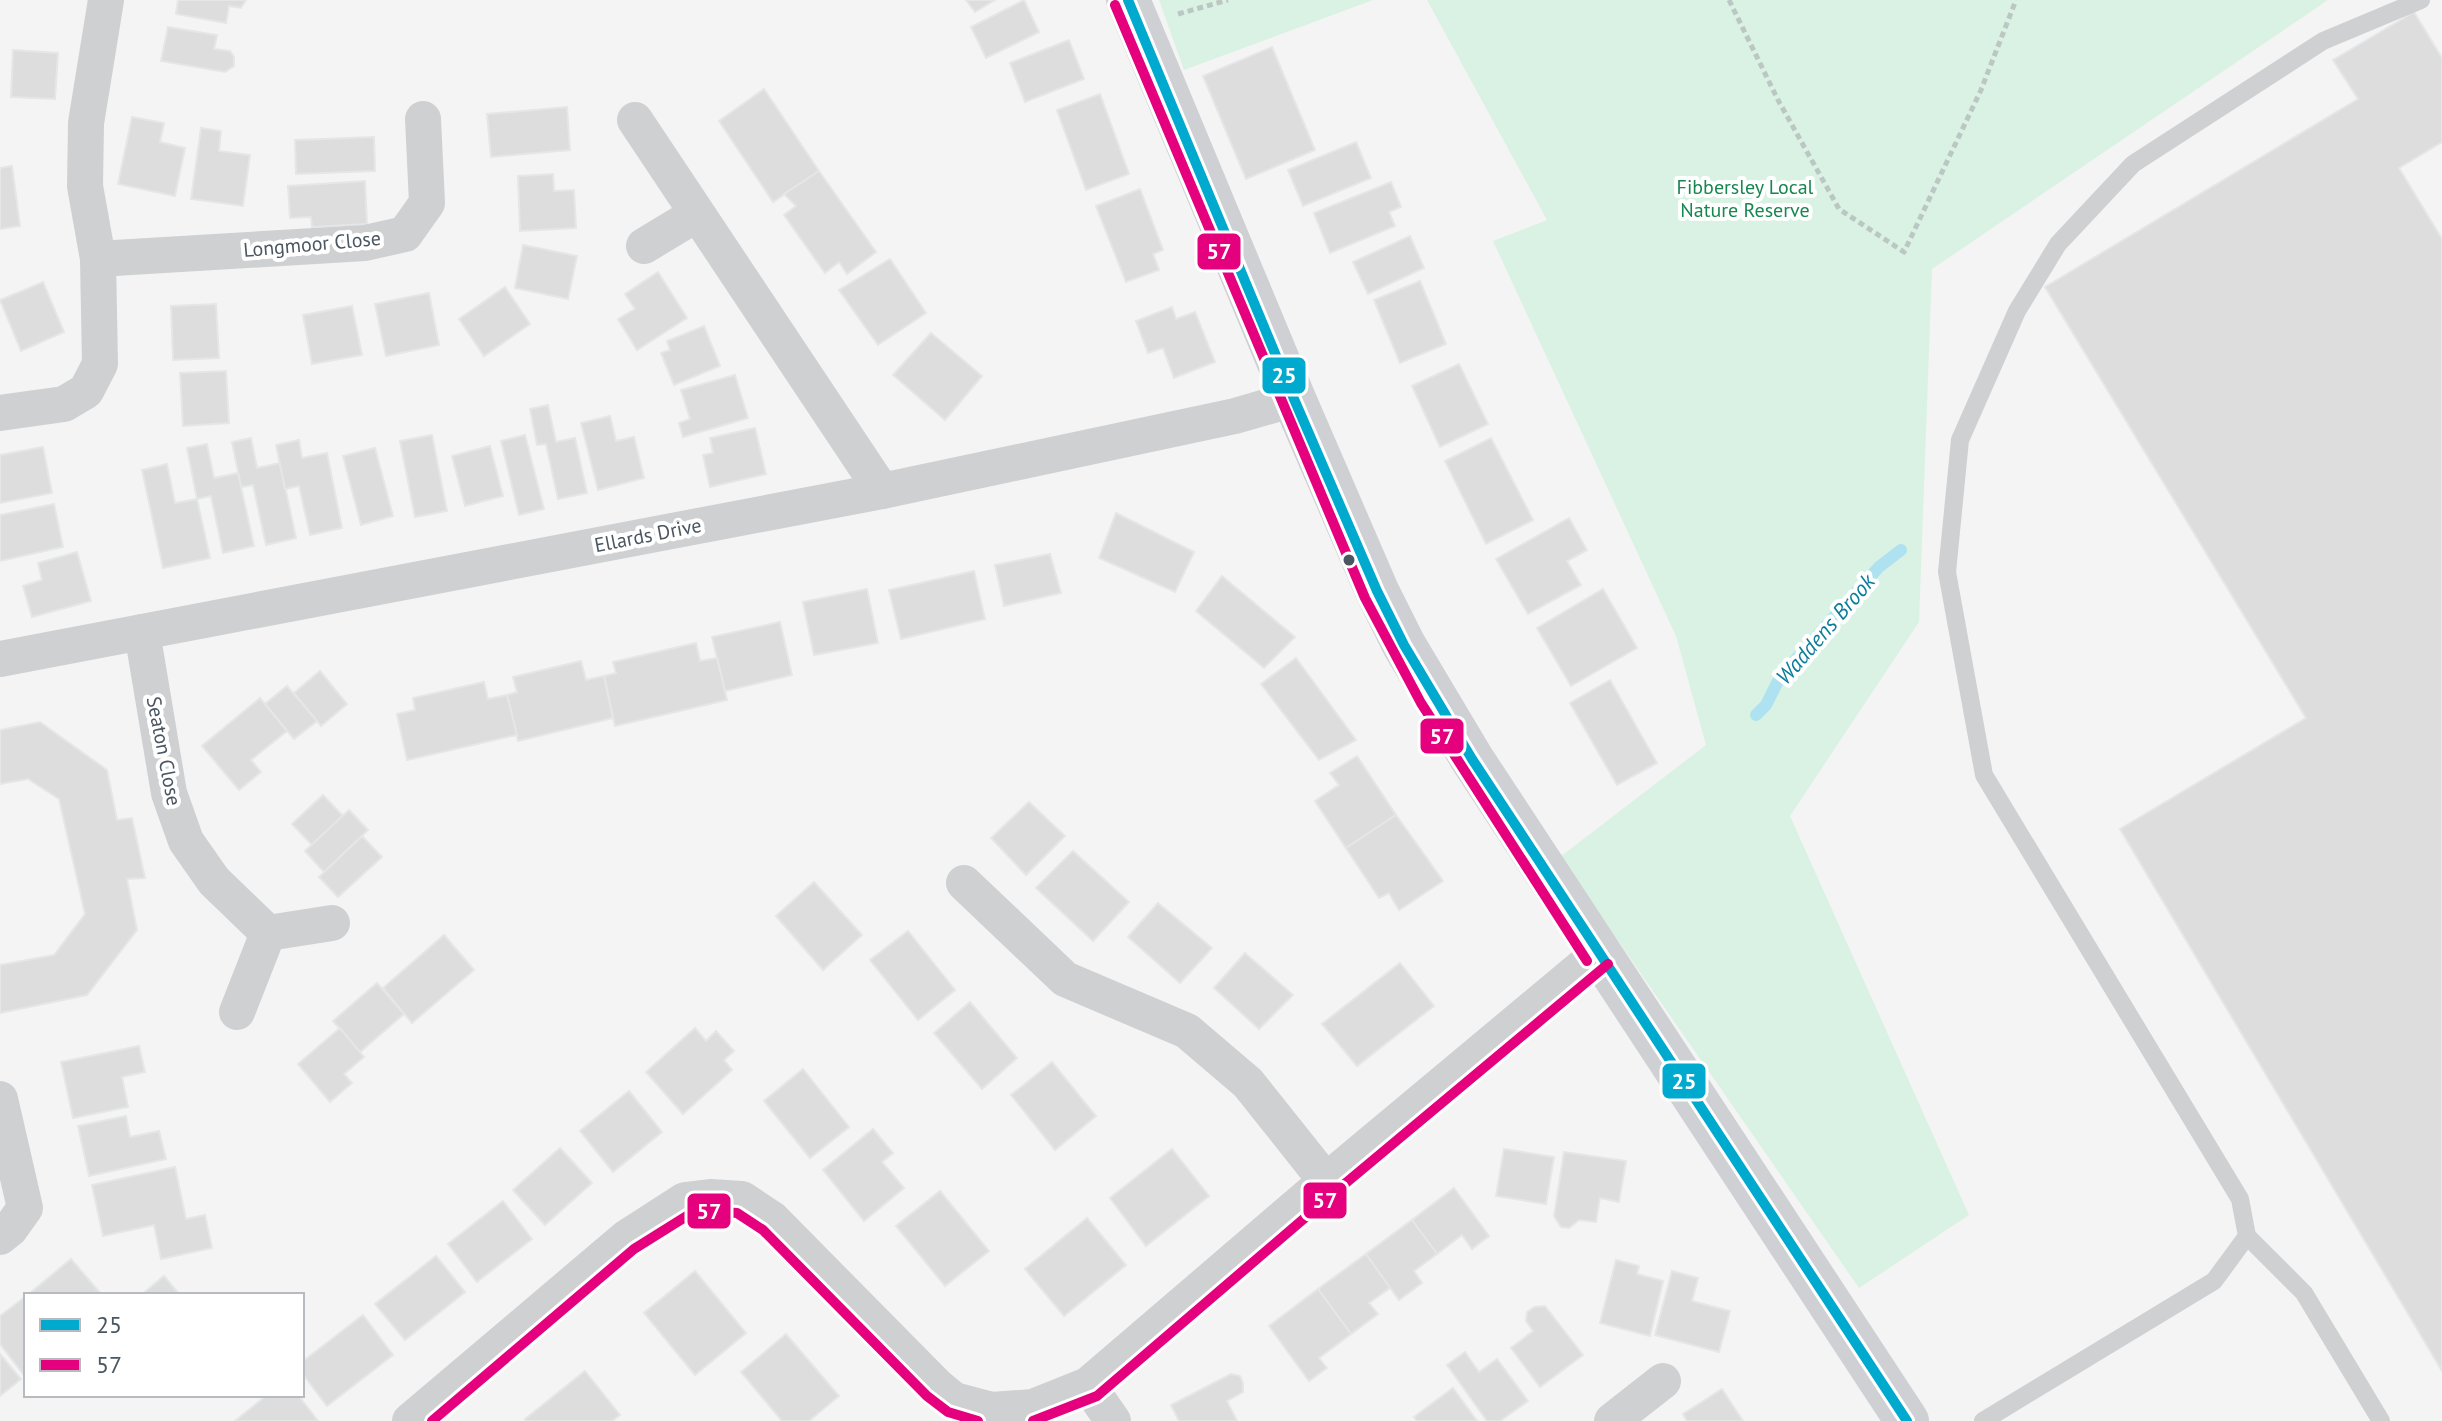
<svg xmlns="http://www.w3.org/2000/svg" width="2442" height="1421" font-family="'PT Sans',sans-serif">
	<style>
		.green { fill: #d9f2e3 }
		.lines { fill: none; stroke-linecap: round; stroke-linejoin: round }
		.stream { stroke: #aee2f0; stroke-width: 12 }
		.building { fill: #ddddde; stroke: #e5e6e7; stroke-width: 2 }
		.path { stroke: #bcc7c4; stroke-width: 5; stroke-dasharray: 6 4; stroke-linecap: butt }
		.service { stroke: #ced0d2; stroke-width: 18 }
		.minor { stroke: #ced0d2; stroke-width: 36 }
		.secondary { stroke: #ced0d4; stroke-width: 44 }
		.bus-1-casing { stroke: #fff; stroke-width: 16 }
		.bus-2-casing { stroke: #fff; stroke-width: 16 }
		.bus-1 { stroke: #00a9ce; stroke-width: 10 }
		.bus-2 { stroke: #e5007d; stroke-width: 10 }
		.bus-dot { fill: #4a5661; stroke: #fff; stroke-width: 3 }
		.labels { text-anchor: middle; dominant-baseline: central; stroke-width: 8; stroke-linejoin: round; paint-order: stroke }
		.park-label { font-size: 20px; fill: #17864f; stroke: #fff }
		.street-label { font-size: 20px; fill: #4a5661; stroke: #fff }
		.water-label { font-size: 22px; font-style: italic; fill: #0c7c9b; stroke: #fff }
		.line-badge { stroke: #fff; stroke-width: 3 }
		.badge-label { font-size: 22px; text-anchor: middle; font-weight: bold; fill: #fff }
	</style>
	<rect width="100%" height="100%" fill="#f4f4f4"/>
	<g class="green">
		<polygon points="1159,0 1373,0 1184,70"/>
		<polygon points="1427,0 2328,0 1932,269 1919,622 1790,816 1969,1215 1859,1288 1560,857 1706,745 1676,636 1493,241 1547,220"/>
	</g>
	<g class="lines">
		<polyline class="stream" points="1756,715 1766,705 1780,677 1879,567 1901,550"/>
	</g>
	<g class="building">
		<polygon points="178,0 246,0 241,8 229,6 226,23 176,14"/>
		<polygon points="966,0 995,0 975,12"/>
		<polygon points="1024,0 1039,32 986,58 971,27"/>
		<polygon points="2414,12 2442,58 2442,142 2399,168 2442,239 2442,1371 2120,829 2306,718 2045,287 2358,99 2333,60"/>
		<polygon points="168,27 217,35 214,49 230,51 234,57 234,66 225,72 161,61"/>
		<polygon points="1069,40 1084,79 1025,102 1010,63"/>
		<polygon points="1272,47 1315,150 1246,179 1203,76"/>
		<polygon points="13,50 58,53 55,99 11,97"/>
		<polygon points="764,89 819,171 773,202 719,121"/>
		<polygon points="1100,94 1129,174 1086,190 1057,110"/>
		<polygon points="567,107 570,150 491,157 487,114"/>
		<polygon points="132,117 164,123 160,142 185,148 175,196 118,184"/>
		<polygon points="201,128 221,131 219,151 250,155 243,206 191,199"/>
		<polygon points="374,137 375,171 296,174 295,140"/>
		<polygon points="1356,142 1371,178 1303,206 1288,170"/>
		<polygon points="12,166 20,226 0,229 0,168"/>
		<polygon points="819,171 876,252 847,274 839,262 825,273 784,215 796,206 784,194"/>
		<polygon points="553,174 554,191 574,190 576,228 520,231 518,176"/>
		<polygon points="365,181 367,224 312,227 311,217 290,218 288,186"/>
		<polygon points="1391,182 1401,207 1389,212 1395,226 1330,253 1314,213"/>
		<polygon points="1140,189 1163,250 1153,254 1159,270 1126,282 1096,206"/>
		<polygon points="1410,236 1424,268 1368,294 1353,262"/>
		<polygon points="523,245 577,256 568,299 515,288"/>
		<polygon points="890,259 926,313 878,345 839,290"/>
		<polygon points="658,272 687,318 637,350 618,319 635,309 625,294"/>
		<polygon points="1420,281 1446,344 1400,363 1374,300"/>
		<polygon points="43,282 64,332 21,351 0,300"/>
		<polygon points="505,287 530,324 484,356 459,319"/>
		<polygon points="429,293 439,345 386,356 375,304"/>
		<polygon points="216,304 219,358 173,360 171,306"/>
		<polygon points="352,306 362,355 312,364 303,315"/>
		<polygon points="1172,307 1176,319 1195,312 1215,362 1174,378 1163,348 1148,353 1136,321"/>
		<polygon points="704,326 720,366 674,385 661,353 670,350 667,341"/>
		<polygon points="931,333 982,376 945,420 893,375"/>
		<polygon points="1459,364 1488,424 1440,447 1412,386"/>
		<polygon points="226,371 229,423 183,426 180,373"/>
		<polygon points="735,375 748,418 683,437 679,423 690,419 681,390"/>
		<polygon points="548,405 556,442 575,438 587,493 558,499 546,444 537,445 530,409"/>
		<polygon points="610,416 616,441 634,437 644,478 598,490 581,423"/>
		<polygon points="755,428 766,474 710,487 703,455 713,453 710,438"/>
		<polygon points="432,435 447,511 415,517 400,441"/>
		<polygon points="525,435 544,509 519,515 501,441"/>
		<polygon points="251,438 257,468 280,463 296,538 266,545 253,485 241,487 232,442"/>
		<polygon points="1491,438 1533,520 1486,544 1445,461"/>
		<polygon points="299,440 302,458 327,453 342,528 310,535 299,486 285,489 276,445"/>
		<polygon points="207,444 214,478 238,473 254,546 223,553 211,496 197,499 187,448"/>
		<polygon points="490,446 503,496 465,506 452,456"/>
		<polygon points="43,447 52,493 0,503 0,455"/>
		<polygon points="375,448 393,516 361,525 343,456"/>
		<polygon points="167,464 175,503 197,499 210,558 163,568 142,470"/>
		<polygon points="54,504 63,547 0,561 0,515"/>
		<polygon points="1116,513 1194,552 1175,592 1099,558"/>
		<polygon points="1569,518 1587,550 1567,561 1581,585 1528,614 1496,559"/>
		<polygon points="77,552 91,601 32,617 23,586 42,580 38,563"/>
		<polygon points="1050,554 1061,593 1004,606 995,565"/>
		<polygon points="974,571 985,619 901,639 889,590"/>
		<polygon points="1222,576 1295,637 1264,668 1196,611"/>
		<polygon points="867,589 878,643 814,655 803,602"/>
		<polygon points="1603,589 1637,648 1571,686 1537,628"/>
		<polygon points="780,622 792,675 725,691 712,637"/>
		<polygon points="696,643 700,661 717,658 727,700 615,726 604,676 616,673 613,662"/>
		<polygon points="1296,658 1356,740 1319,760 1261,684"/>
		<polygon points="581,661 586,680 604,676 613,718 518,741 507,695 517,692 513,677"/>
		<polygon points="320,671 347,704 321,726 294,693"/>
		<polygon points="1610,680 1657,763 1617,785 1570,703"/>
		<polygon points="484,682 488,699 507,695 517,735 407,760 397,714 415,710 413,698"/>
		<polygon points="287,686 317,721 294,739 265,704"/>
		<polygon points="260,698 287,731 251,760 261,772 239,790 202,746"/>
		<polygon points="40,722 107,770 117,820 132,818 145,878 127,879 137,930 87,995 0,1013 0,965 54,955 85,914 59,799 28,779 0,784 0,730"/>
		<polygon points="1357,756 1396,815 1346,848 1315,801 1339,785 1330,773"/>
		<polygon points="323,795 343,816 312,845 292,824"/>
		<polygon points="1029,802 1065,836 1026,875 991,838"/>
		<polygon points="349,810 368,830 324,872 305,851"/>
		<polygon points="1396,815 1443,881 1399,910 1389,893 1379,898 1346,848"/>
		<polygon points="362,836 382,857 338,897 319,877"/>
		<polygon points="1073,851 1129,902 1093,941 1036,888"/>
		<polygon points="814,882 862,935 823,970 776,916"/>
		<polygon points="1158,903 1212,948 1180,983 1128,937"/>
		<polygon points="908,931 955,990 918,1020 870,960"/>
		<polygon points="444,935 474,970 412,1023 383,988"/>
		<polygon points="1245,953 1293,995 1259,1029 1214,988"/>
		<polygon points="1400,963 1434,1006 1357,1066 1322,1024"/>
		<polygon points="377,983 404,1014 360,1052 333,1021"/>
		<polygon points="970,1002 1017,1058 982,1089 934,1033"/>
		<polygon points="340,1028 364,1057 344,1074 352,1083 330,1102 298,1064"/>
		<polygon points="695,1028 706,1041 716,1031 734,1051 724,1060 732,1070 683,1114 646,1072"/>
		<polygon points="139,1046 145,1072 122,1077 128,1107 73,1118 61,1062"/>
		<polygon points="1052,1062 1096,1116 1055,1150 1011,1095"/>
		<polygon points="803,1069 849,1127 810,1158 764,1101"/>
		<polygon points="629,1091 662,1132 613,1172 580,1131"/>
		<polygon points="126,1116 130,1137 159,1131 166,1159 89,1176 78,1126"/>
		<polygon points="873,1129 893,1153 882,1162 904,1188 864,1221 823,1170"/>
		<polygon points="560,1148 592,1183 545,1225 513,1190"/>
		<polygon points="1172,1149 1209,1196 1146,1246 1110,1198"/>
		<polygon points="1504,1149 1554,1157 1546,1204 1496,1196"/>
		<polygon points="1564,1152 1626,1161 1619,1202 1600,1198 1596,1222 1579,1220 1569,1228 1561,1227 1554,1216"/>
		<polygon points="175,1167 186,1219 205,1215 212,1248 161,1259 154,1225 103,1236 92,1185"/>
		<polygon points="1454,1188 1489,1236 1472,1249 1462,1235 1437,1254 1412,1220"/>
		<polygon points="940,1191 989,1251 945,1286 896,1226"/>
		<polygon points="503,1201 532,1239 477,1282 448,1244"/>
		<polygon points="1087,1218 1126,1265 1064,1316 1025,1269"/>
		<polygon points="1412,1220 1437,1254 1414,1271 1422,1283 1399,1300 1366,1254"/>
		<polygon points="1366,1254 1390,1288 1369,1303 1378,1314 1351,1334 1318,1289"/>
		<polygon points="436,1256 465,1292 405,1340 375,1304"/>
		<polygon points="71,1259 102,1295 32,1295 30,1293"/>
		<polygon points="1616,1260 1639,1266 1637,1274 1663,1281 1650,1336 1600,1323"/>
		<polygon points="695,1271 746,1333 695,1375 644,1313"/>
		<polygon points="1672,1271 1698,1278 1692,1301 1730,1311 1719,1352 1655,1335"/>
		<polygon points="164,1276 180,1295 141,1295"/>
		<polygon points="1318,1289 1351,1334 1319,1358 1327,1368 1309,1381 1269,1326"/>
		<polygon points="26,1296 26,1372 23,1374 0,1344 0,1316"/>
		<polygon points="1545,1306 1583,1355 1540,1387 1511,1348 1533,1331 1526,1321 1527,1312 1534,1307"/>
		<polygon points="363,1315 393,1355 327,1406 302,1373 302,1362"/>
		<polygon points="786,1334 839,1396 809,1421 782,1421 741,1372"/>
		<polygon points="1465,1352 1479,1372 1497,1359 1528,1401 1500,1421 1487,1421 1447,1365"/>
		<polygon points="0,1354 21,1379 0,1396"/>
		<polygon points="585,1371 620,1415 612,1421 526,1421 525,1419"/>
		<polygon points="1231,1374 1240,1376 1243,1383 1243,1392 1227,1401 1237,1421 1179,1421 1171,1405"/>
		<polygon points="1453,1388 1477,1421 1417,1421 1414,1417"/>
		<polygon points="1722,1389 1743,1421 1687,1421 1683,1414"/>
		<polygon points="267,1395 298,1395 318,1421 235,1421"/>
	</g>
	<g class="lines">
		<g class="path">
			<polyline points="1729,0 1778,100 1839,209 1904,252 1981,90 2016,0"/>
			<polyline points="1178,14 1228,0"/>
		</g>
		<g class="service">
			<polyline points="2247,1236 2304,1293 2381,1421"/>
			<polyline points="1983,1421 2214,1281 2247,1236 2240,1199 1984,775 1947,572 1960,440 2017,311 2058,244 2133,164 2323,41 2421,0"/>
		</g>
		<g class="minor">
			<polyline points="635,120 882,491"/>
			<polyline points="644,246 697,214"/>
			<polyline points="98,259 365,243 405,234 427,203 423,119"/>
			<polyline points="0,413 64,404 86,391 100,364 98,259 85,186 86,123 106,0"/>
			<polyline points="142,632 169,793 186,841 214,881 268,933"/>
			<polyline points="0,659 882,491 1235,416 1294,399"/>
			<polyline points="964,883 1065,979 1187,1031 1248,1083 1326,1181"/>
			<polyline points="237,1012 268,933 332,923"/>
			<polyline points="0,1099 25,1208 10,1229 0,1237"/>
			<polyline points="1088,1385 1113,1421"/>
			<polyline points="410,1421 626,1238 685,1200 710,1197 742,1199 772,1219 936,1385 954,1400 991,1410 1033,1407 1088,1385 1326,1181 1599,953"/>
			<polyline points="1612,1421 1663,1381"/>
		</g>
		<polyline class="secondary" points="1128,0 1294,399 1377,591 1404,645 1472,759 1907,1421"/>
		<defs>
			<polyline id="bus-1" points="1128,0 1294,399 1377,591 1404,645 1472,759 1907,1421"/>
			<g id="bus-2">
				<polyline points="1115,5 1365,598 1421,703 1587,961"/>
				<polyline points="432,1421 634,1249 690,1214 710,1211 737,1213 763,1230 927,1396 948,1412 978,1421"/>
				<polyline points="1033,1421 1097,1396 1335,1192 1608,964"/>
			</g>
		</defs>
		<use href="#bus-1" class="bus-1-casing"/>
		<use href="#bus-2" class="bus-2-casing"/>
		<use href="#bus-1" class="bus-1"/>
		<use href="#bus-2" class="bus-2"/>
	</g>
	<circle class="bus-dot" cx="1349" cy="560" r="7"/>
	<g class="labels">
		<g class="park-label">
			<text x="1745" y="187">Fibbersley Local<tspan x="1745" dy="23">Nature Reserve</tspan></text>
		</g>
		<g class="street-label">
			<text transform="translate(312 244) rotate(-5)">Longmoor Close</text>
			<text transform="translate(648 535) rotate(-11)">Ellards Drive</text>
			<text transform="translate(164 751) rotate(79)">Seaton Close</text>
		</g>
		<g class="water-label">
			<text transform="translate(1825 629) rotate(-49)">Waddens Brook</text>
		</g>
	</g>
	<g class="line-badge">
		<rect x="1196" y="232" width="46" height="39" rx="8" fill="#e5007d"/>
		<rect x="1261" y="356" width="46" height="39" rx="8" fill="#00a9ce"/>
		<rect x="1419" y="717" width="46" height="38" rx="8" fill="#e5007d"/>
		<rect x="1661" y="1062" width="46" height="38" rx="8" fill="#00a9ce"/>
		<rect x="1302" y="1181" width="46" height="39" rx="8" fill="#e5007d"/>
		<rect x="686" y="1192" width="46" height="38" rx="8" fill="#e5007d"/>
	</g>
	<g class="badge-label">
		<text x="1219" y="259">57</text>
		<text x="1284" y="383">25</text>
		<text x="1442" y="744">57</text>
		<text x="1684" y="1089">25</text>
		<text x="1325" y="1208">57</text>
		<text x="709" y="1219">57</text>
	</g>
	<rect x="24" y="1293" width="280" height="104" fill="#ffffff" stroke="#b7bbc0" stroke-width="2"/>
	<rect x="40" y="1319" width="40" height="12" fill="#00a9ce" stroke="#b7bbc0" stroke-width="2"/>
	<text x="96" y="1333" font-size="24" fill="#4a5661">25</text>
	<rect x="40" y="1359" width="40" height="12" fill="#e5007d" stroke="#b7bbc0" stroke-width="2"/>
	<text x="96" y="1373" font-size="24" fill="#4a5661">57</text>
</svg>
